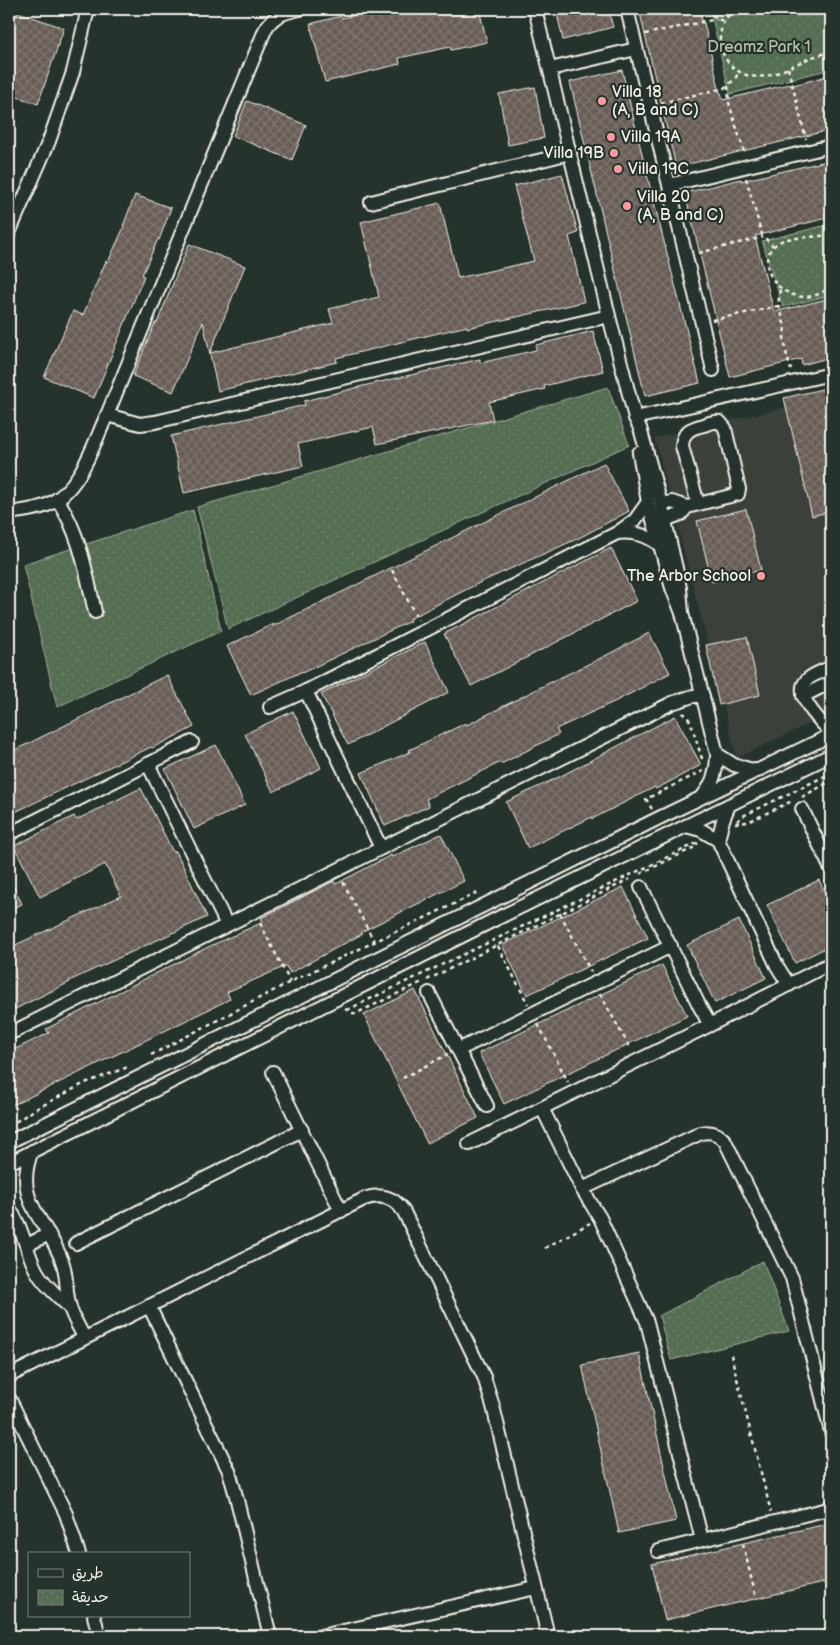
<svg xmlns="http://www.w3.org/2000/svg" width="840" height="1645" font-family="'Balsamiq Sans','Playpen Sans Arabic',sans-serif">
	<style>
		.built { fill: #3a3f3a }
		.park { fill: url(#park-dots); stroke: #a4af9d }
		.building { fill: url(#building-cross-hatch); stroke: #f4f1e8 }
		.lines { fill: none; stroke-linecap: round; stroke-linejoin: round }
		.minor-casing { stroke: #f4f1e8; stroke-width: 16 }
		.path { stroke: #f4f1e8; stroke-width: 2.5; stroke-dasharray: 4 4; stroke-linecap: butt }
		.minor { stroke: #26332d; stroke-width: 12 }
		.poi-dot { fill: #ff9aa2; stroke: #26332d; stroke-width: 2 }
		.labels { text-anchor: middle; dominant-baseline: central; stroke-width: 4.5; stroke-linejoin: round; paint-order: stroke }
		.park-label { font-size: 16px; fill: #b4bcac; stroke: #26332d }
		.poi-label { font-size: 16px; fill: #f4f1e8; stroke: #26332d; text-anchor: start }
	</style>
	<defs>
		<pattern id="park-dots" width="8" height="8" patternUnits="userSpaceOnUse" patternTransform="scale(1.25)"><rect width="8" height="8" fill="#556d52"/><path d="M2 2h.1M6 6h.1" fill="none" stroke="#6e826b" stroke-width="1.8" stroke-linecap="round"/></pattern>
		<pattern id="building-cross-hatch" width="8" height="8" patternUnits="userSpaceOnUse" patternTransform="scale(1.25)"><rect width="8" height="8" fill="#685c57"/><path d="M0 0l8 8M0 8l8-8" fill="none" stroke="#7e746f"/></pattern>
	</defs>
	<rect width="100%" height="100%" fill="#26332d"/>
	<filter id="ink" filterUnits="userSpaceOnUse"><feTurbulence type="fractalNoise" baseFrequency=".02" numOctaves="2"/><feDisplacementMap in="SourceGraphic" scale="10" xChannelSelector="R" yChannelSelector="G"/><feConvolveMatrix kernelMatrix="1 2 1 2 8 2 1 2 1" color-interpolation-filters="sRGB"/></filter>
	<g filter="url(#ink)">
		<polygon class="built" points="831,397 831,713 737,758 655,438"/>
		<g class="park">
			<polygon points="710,9 831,9 831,69 730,94"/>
			<polygon points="831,224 831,295 783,307 762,241"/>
			<polygon points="608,387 629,445 228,629 197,507"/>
			<polygon points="193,510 221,631 57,707 23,564"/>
			<polygon points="763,1261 789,1331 671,1360 659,1316"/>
		</g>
		<g class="building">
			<polygon points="9,9 64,28 38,104 9,94"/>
			<polygon points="381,9 479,9 487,42 451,50 450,47 399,58 400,64 325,82 310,24 341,16 342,18"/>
			<polygon points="556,9 608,9 613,27 563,40"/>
			<polygon points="639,9 699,9 703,23 704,23 720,93 721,93 723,100 790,84 790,86 831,75 831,130 676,167"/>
			<polygon points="622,70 646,171 700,383 645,396 570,82"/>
			<polygon points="535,87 544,138 508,145 499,94"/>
			<polygon points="247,101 306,125 292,160 233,136"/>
			<polygon points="831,160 831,217 755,236 774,312 831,298 831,357 802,365 801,359 730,377 685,193 741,179 741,181"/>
			<polygon points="562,174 578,233 569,236 584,302 467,328 467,326 336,358 337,362 218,391 203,322 173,392 133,376 155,323 157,323 189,244 245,266 210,353 333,323 329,309 379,297 361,222 440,203 458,278 534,261 514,186"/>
			<polygon points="135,195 171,208 159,240 158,239 142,275 144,276 94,398 44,377 73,311 83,315 106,261 108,262 124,227 123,226"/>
			<polygon points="593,331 603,371 544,386 545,389 489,402 493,420 377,444 373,427 298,444 303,466 184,493 171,436 305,405 304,401 363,386 480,359 480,363 536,350 536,345"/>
			<polygon points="831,387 831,511 812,516 784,398"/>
			<polygon points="604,463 629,511 579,538 481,582 409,619 410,621 302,673 301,672 251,695 227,646 273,624 273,626"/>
			<polygon points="746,509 761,570 712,582 697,521"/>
			<polygon points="611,548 637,601 471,686 444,634"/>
			<polygon points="649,633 670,673 618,700 556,729 559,734 501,764 501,762 426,799 429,806 385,826 361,773 410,752 409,750 466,723 467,725 541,687 603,657"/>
			<polygon points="747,637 760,695 719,705 706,645"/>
			<polygon points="425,642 449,692 348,745 321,694"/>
			<polygon points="167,675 194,727 152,748 151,747 9,815 9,753"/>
			<polygon points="293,711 321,768 273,792 245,734"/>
			<polygon points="675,716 701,765 656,789 655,787 592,819 592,817 528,848 506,802 561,776"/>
			<polygon points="216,745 245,805 194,829 165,769"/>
			<polygon points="141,788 173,852 176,851 207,917 69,981 70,982 9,1012 9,948 121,896 105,864 40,897 14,846 74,816 76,820"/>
			<polygon points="441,834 464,881 361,932 362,934 290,973 286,966 227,992 230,999 9,1107 9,1052 49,1033 46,1029 208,947 263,922 261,918 334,881 336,884 391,855 392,857"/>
			<polygon points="9,877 22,904 9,910"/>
			<polygon points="819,880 831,906 831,945 795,963 767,905"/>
			<polygon points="623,887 648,938 527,995 502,945"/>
			<polygon points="739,920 766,978 715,1003 687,945"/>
			<polygon points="662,965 687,1016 504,1104 479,1053"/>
			<polygon points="415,990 478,1118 427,1143 364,1015"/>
			<polygon points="639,1353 676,1521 619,1533 582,1365"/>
			<polygon points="831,1523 831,1581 665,1620 652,1564"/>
		</g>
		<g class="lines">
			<defs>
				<g id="minor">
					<polyline points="535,9 609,316 635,418 640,428 661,504 676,568 680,588 682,613"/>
					<polyline points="627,9 713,370"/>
					<polyline points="550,69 636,49"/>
					<polyline points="669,185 831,146"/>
					<polyline points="371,202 570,153"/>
					<polyline points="9,233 49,141 73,72 88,9"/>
					<polyline points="107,415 140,424 155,422 609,316"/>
					<polyline points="635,418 831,374"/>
					<path d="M639,453L648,502L672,588L682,613L717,754C717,771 713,783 703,796"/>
					<path d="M57,499C80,533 86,572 95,612"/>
					<polyline points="661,504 672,502 687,507"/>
					<path d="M9,513C22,511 35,510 47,505C80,491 93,445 107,415L265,30C273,15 285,12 300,9"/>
					<path d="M665,520L681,514L687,507L738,494L739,489L725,428L720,422C714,421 709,423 704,425C691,428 683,431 682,446L698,504"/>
					<path d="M617,533C634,531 646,535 660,545"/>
					<path d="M831,667C824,671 812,674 807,680C792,695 822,723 831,732"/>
					<polyline points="306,691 381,848"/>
					<polyline points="803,696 831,682"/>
					<polyline points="270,707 306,691 617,533 635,520 648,502"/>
					<polyline points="717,754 734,765 757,771"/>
					<polyline points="148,764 227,925"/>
					<polyline points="802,809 831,869"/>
					<polyline points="686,826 701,830 718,840 777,966 789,985"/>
					<polyline points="9,834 192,742"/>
					<polyline points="718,840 723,820 729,805"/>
					<polyline points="641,887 700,1007 710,1025"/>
					<polyline points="429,993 487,1106"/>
					<polyline points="9,1034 672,703 693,696 703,696"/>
					<polyline points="458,1050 671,946"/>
					<polyline points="273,1072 341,1211"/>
					<polyline points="542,1108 582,1189 600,1218 647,1322 702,1540"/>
					<polyline points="9,1142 657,819 831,735"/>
					<polyline points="469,1144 710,1025 831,963"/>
					<path d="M32,1151C12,1201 47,1219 62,1261C68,1276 65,1292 70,1307C72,1317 80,1328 84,1338"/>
					<polyline points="9,1163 494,920 831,755"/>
					<path d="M582,1189L701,1133C711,1131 718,1133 725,1141L792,1278L831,1432"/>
					<path d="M9,1208C23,1227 26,1252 37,1272C45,1286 58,1296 69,1307"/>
					<polyline points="76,1243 302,1130"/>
					<polyline points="27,1245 49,1234"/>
					<polyline points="149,1306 229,1471 236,1496 270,1636"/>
					<path d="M9,1376L364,1199C381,1193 395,1197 404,1212L484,1377L493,1406L548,1636"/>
					<polyline points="9,1398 66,1514 79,1554"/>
					<polyline points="658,1551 828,1509 831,1506"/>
					<polyline points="94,1616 99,1636"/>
					<polyline points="321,1636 536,1588"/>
					<polyline points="829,1636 831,1635"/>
				</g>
			</defs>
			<use href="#minor" class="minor-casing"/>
			<g class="path">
				<polyline points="707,9 717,19 724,21"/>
				<path d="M735,9C725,17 720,27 720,39C720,50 725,60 733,67C765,95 798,54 831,53"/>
				<polyline points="645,34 717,19"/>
				<polyline points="788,68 806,139"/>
				<polyline points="728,86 729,103 745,155"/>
				<polyline points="661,103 724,88 735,79 739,71"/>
				<polyline points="746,178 762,235 773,246"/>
				<path d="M831,235L786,239C739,255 789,323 831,286"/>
				<polyline points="699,253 763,237"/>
				<polyline points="779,305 785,327 784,337 787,357 791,370"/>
				<polyline points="712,320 778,306 780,289"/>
				<polyline points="392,570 418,620"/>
				<polyline points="682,714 686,714 691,723 703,762"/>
				<polyline points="802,797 831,781"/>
				<polyline points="652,809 646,799 703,771"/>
				<polyline points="737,821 743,816 831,773"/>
				<polyline points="735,823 748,822 792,801"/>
				<polyline points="640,874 693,848 698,843"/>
				<polyline points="343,882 375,943"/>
				<polyline points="560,913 591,972"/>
				<polyline points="260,923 290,982"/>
				<polyline points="498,946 528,1004"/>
				<polyline points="427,980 630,879"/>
				<polyline points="600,994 631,1050"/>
				<polyline points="345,1009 355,1014 422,982"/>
				<polyline points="347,1010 697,843"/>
				<polyline points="538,1024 568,1082"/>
				<polyline points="151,1055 290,982 477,893"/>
				<polyline points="403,1078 448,1054"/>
				<polyline points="9,1126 34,1110 85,1083 128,1067"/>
				<polyline points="545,1248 590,1223"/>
				<polyline points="731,1355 771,1512"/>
				<polyline points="743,1544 756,1598"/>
			</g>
			<use href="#minor" class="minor"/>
		</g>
	</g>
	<g class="poi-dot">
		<circle cx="602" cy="101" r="5"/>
		<circle cx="611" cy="137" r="5"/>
		<circle cx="614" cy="153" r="5"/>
		<circle cx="618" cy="169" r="5"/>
		<circle cx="627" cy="206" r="5"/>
		<circle cx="761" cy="576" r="5"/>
	</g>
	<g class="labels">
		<g class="park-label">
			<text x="759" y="47">Dreamz Park 1</text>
		</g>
		<g class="poi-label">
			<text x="612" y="92">Villa 18<tspan x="612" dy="18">(A, B and C)</tspan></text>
			<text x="621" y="137">Villa 19A</text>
			<text x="604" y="153" text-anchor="end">Villa 19B</text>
			<text x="628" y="169">Villa 19C</text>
			<text x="637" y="197">Villa 20<tspan x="637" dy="18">(A, B and C)</tspan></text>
			<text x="751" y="576" text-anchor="end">The Arbor School</text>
		</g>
	</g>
	<rect width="840" height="1645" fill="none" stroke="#26332d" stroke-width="30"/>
	<rect x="15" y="15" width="810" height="1615" fill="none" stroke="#f4f1e8" stroke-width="2" filter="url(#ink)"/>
	<rect x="28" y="1552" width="162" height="65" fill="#26332d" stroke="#787f78"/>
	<rect x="38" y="1569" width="25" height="8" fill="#26332d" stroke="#787f78"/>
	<text x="72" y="1578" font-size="15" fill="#f4f1e8">طريق</text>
	<rect x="38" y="1590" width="25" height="15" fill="url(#park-dots)" stroke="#787f78"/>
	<text x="72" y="1602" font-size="15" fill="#f4f1e8">حديقة</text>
</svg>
